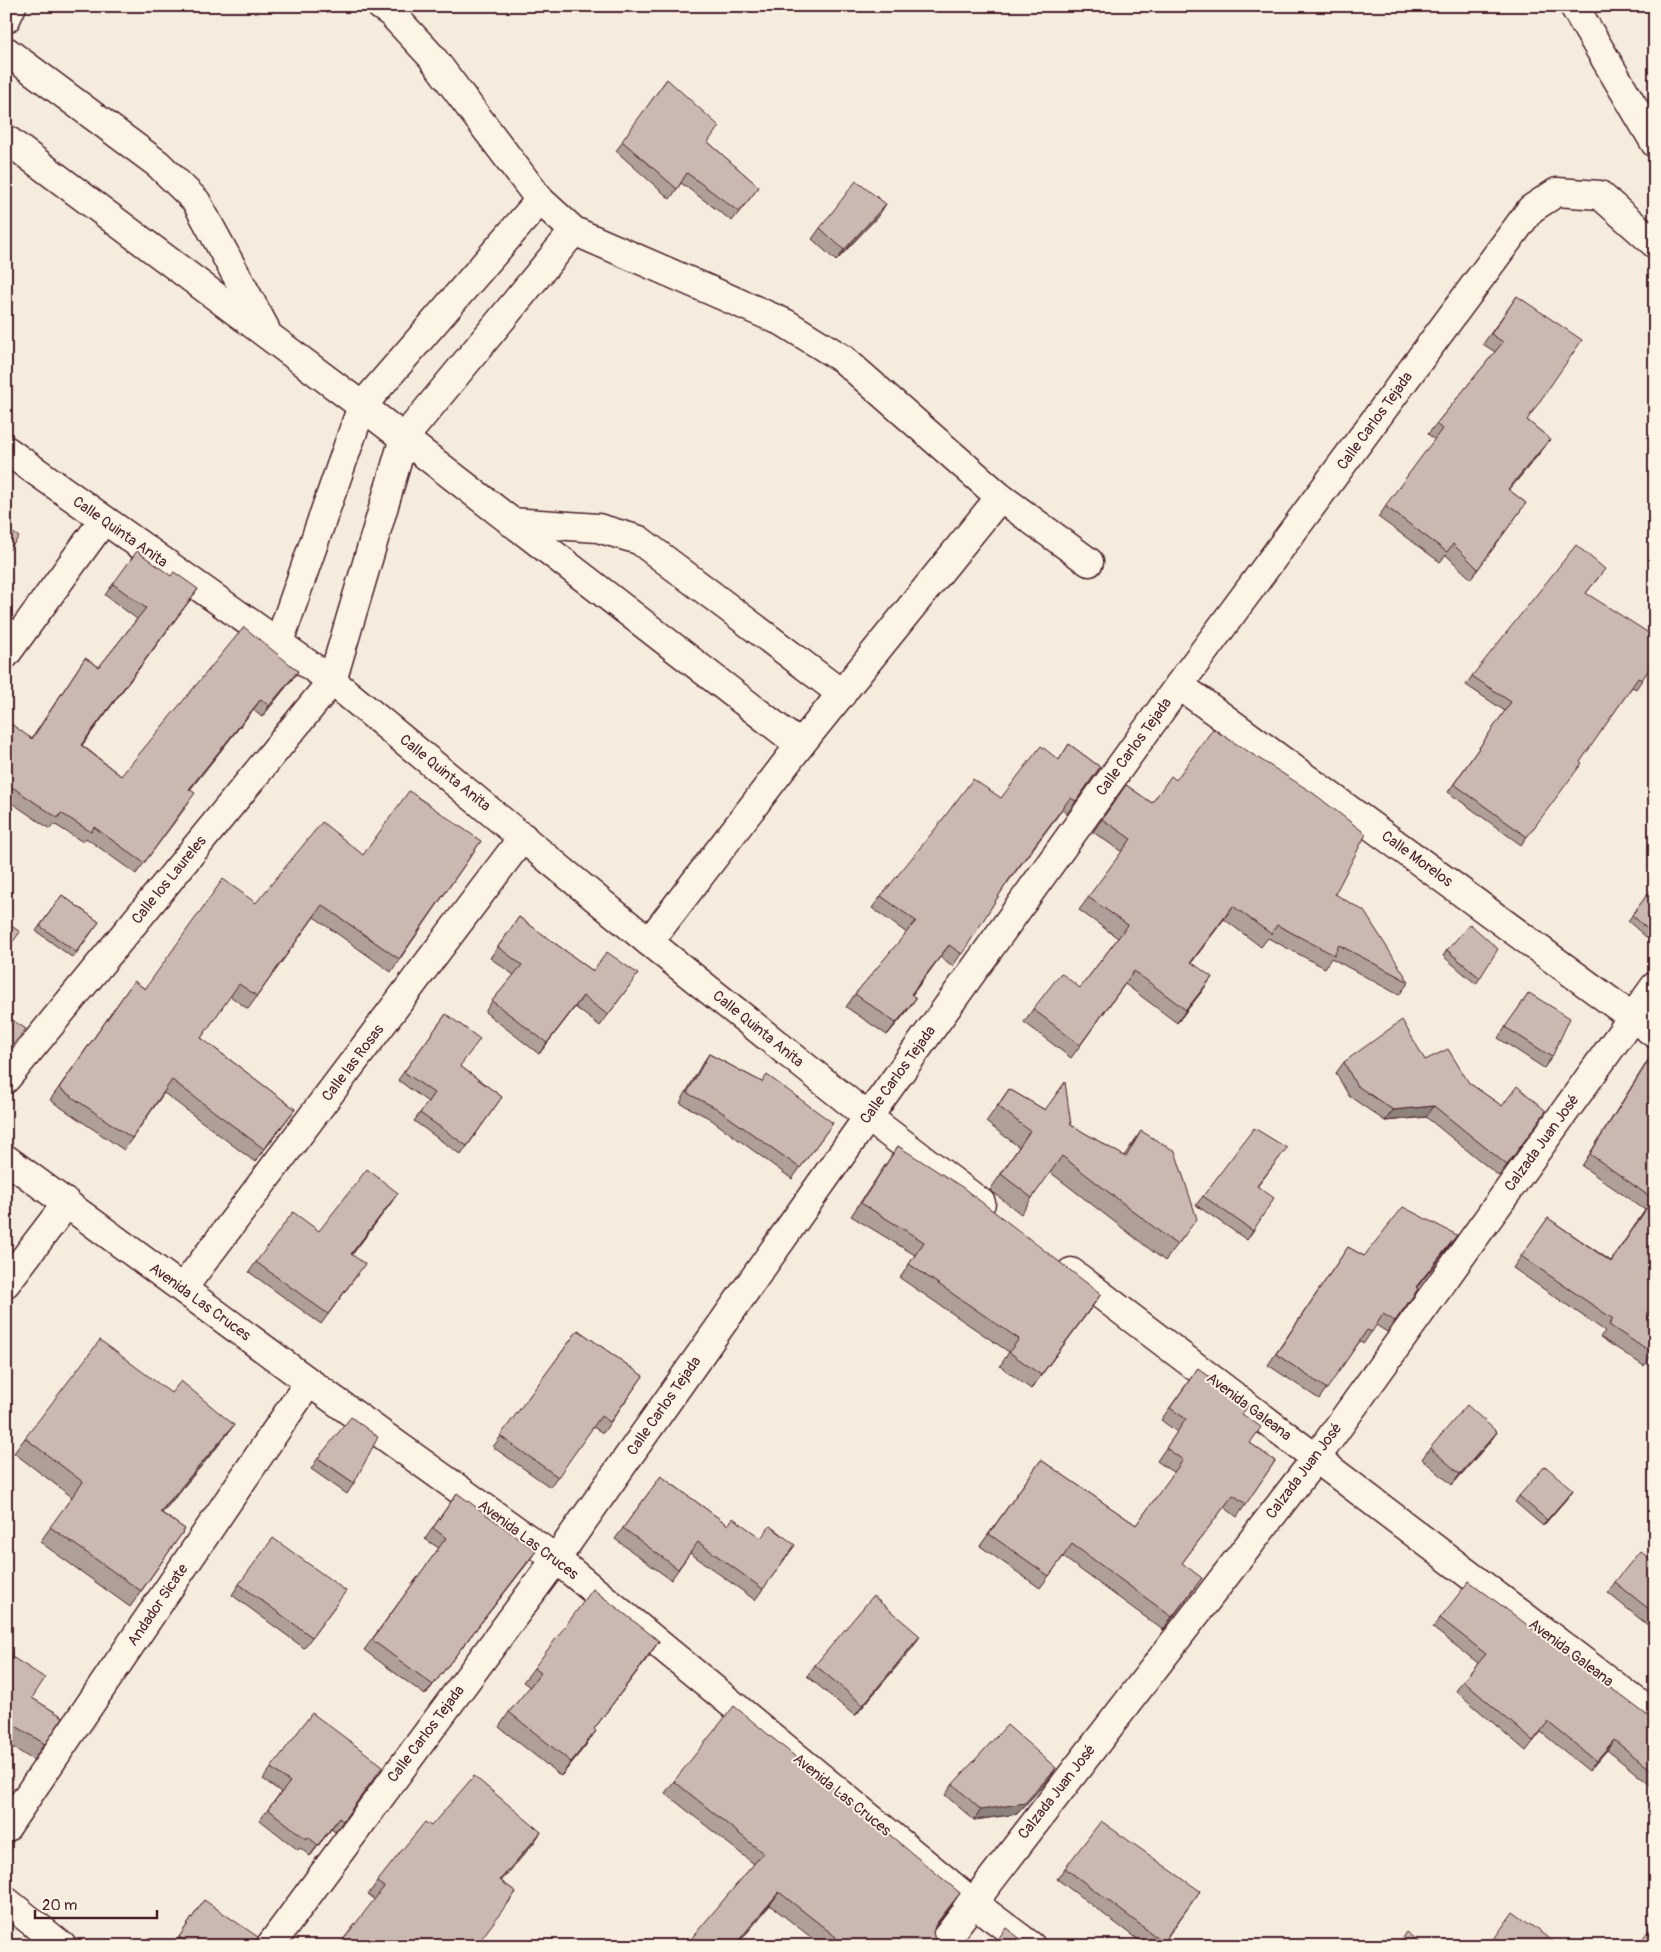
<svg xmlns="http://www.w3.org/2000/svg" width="1661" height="1952" font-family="Pangolin,sans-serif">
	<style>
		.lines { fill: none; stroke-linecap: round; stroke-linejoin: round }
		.minor-casing { stroke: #4a1f2b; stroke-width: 31 }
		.minor { stroke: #fcf5e5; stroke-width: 28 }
		.wall { fill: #ae9f98; stroke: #4a1f2b }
		.shaded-wall { fill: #8d827c; stroke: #4a1f2b }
		.building { fill: #cab9b1; stroke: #4a1f2b }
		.labels { text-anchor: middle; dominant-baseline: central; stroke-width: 4; stroke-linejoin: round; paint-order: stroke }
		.street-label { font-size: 15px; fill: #4a1f2b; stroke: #fcf5e5 }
	</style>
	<rect width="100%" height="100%" fill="#f5ecde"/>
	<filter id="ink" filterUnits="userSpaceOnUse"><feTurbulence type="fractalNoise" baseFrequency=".02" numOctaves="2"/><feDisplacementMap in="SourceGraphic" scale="10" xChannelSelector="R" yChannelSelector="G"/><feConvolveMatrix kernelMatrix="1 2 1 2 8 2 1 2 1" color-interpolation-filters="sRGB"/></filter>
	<g filter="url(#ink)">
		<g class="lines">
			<defs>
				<g id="minor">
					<polyline points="381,6 391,13 431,56 540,200 574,231 785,323 843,359 1000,497 1089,562"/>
					<polyline points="1574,6 1655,143"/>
					<polyline points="6,19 12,6"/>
					<polyline points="6,51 158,164 196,201 265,328"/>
					<polyline points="6,139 362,406 800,745"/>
					<polyline points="6,450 332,681 649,942 868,1117 981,1203"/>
					<polyline points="511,522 598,528 639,540 842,694"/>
					<polyline points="279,642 362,406 540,200"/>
					<polyline points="6,654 103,521"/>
					<polyline points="1179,685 1655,1034"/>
					<polyline points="649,942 800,745 1000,497"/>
					<polyline points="6,1079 332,681 404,438 574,231"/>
					<polyline points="6,1159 309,1382 556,1559 972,1902 1031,1946"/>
					<polyline points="1071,1272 1655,1716"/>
					<polyline points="6,1283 67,1203"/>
					<polyline points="183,1288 523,837"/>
					<polyline points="6,1828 309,1382"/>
					<polyline points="6,1901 62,1946"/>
					<polyline points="270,1946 556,1559 868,1117 1179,685 1531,209 1557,192 1600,195 1655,244"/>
					<polyline points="940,1946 1316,1458 1655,986"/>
				</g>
			</defs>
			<use href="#minor" class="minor-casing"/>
			<use href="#minor" class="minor"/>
		</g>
		<g class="wall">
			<polygon points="667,79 708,142 759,187 732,221 681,183 670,199 616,151"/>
			<polygon points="879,215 836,261 812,239 820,228"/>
			<polygon points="1517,296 1527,420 1550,439 1543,449 1509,490 1526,503 1471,579 1446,555 1440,562 1378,517 1435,440 1428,434 1436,424 1495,352 1483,344"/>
			<polygon points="1599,577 1586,593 1642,680 1636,689 1632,687 1521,845 1448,792 1505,711 1466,685 1472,676"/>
			<polygon points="113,584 190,600 82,745 121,776 298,671 290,682 262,717 253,710 190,789 188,804 136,874 86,838 83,842 54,824 50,829 6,799 6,727 32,738 85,658 99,667 137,619 105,595"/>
			<polygon points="1069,744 1100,767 1067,814 1062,810 1005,886 953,966 940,957 912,995 908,1010 887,1035 846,1007 855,994 907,933 872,908 881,896 1001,798 1059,760"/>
			<polygon points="1126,785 1152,803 1335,894 1409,982 1399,995 1331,958 1325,968 1268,938 1261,947 1224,919 1192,962 1203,990 1177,1023 1125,984 1071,1058 1024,1022 1033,1009 1080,988 1118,938 1079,910 1122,852 1093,832"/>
			<polygon points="481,841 391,972 314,917 248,1009 230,996 201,1038 295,1109 255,1162 164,1093 124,1150 50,1100 134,981 145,989 256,903 363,855"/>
			<polygon points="1651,890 1655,892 1655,945 1628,921"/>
			<polygon points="62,895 99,922 73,958 36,931"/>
			<polygon points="519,917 593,971 630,985 600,1026 575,1007 539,1054 485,1012 492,1001 514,975 490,958"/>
			<polygon points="1447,950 1480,978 1476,984 1443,956"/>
			<polygon points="1529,993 1552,1057 1544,1068 1498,1038"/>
			<polygon points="446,1014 460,1066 502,1097 461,1155 414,1121 428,1102 398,1080"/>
			<polygon points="1655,1049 1655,1280 1652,1284 1655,1350 1644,1366 1600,1337 1605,1331 1513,1268 1548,1218 1611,1261 1645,1210 1582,1166"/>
			<polygon points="709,1054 762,1082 833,1123 792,1179 709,1118 680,1103 702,1064"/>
			<polygon points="1425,1060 1469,1083 1502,1106 1546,1111 1499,1176 1426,1117 1385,1121 1349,1096 1336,1073 1344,1062"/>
			<polygon points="1009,1089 1124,1156 1141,1131 1185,1235 1165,1261 1050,1172 1021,1214 990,1190 1019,1147 986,1122"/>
			<polygon points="898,1146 1101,1294 1031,1389 1000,1366 1009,1352 900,1278 915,1255 851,1216"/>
			<polygon points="1280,1157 1257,1187 1253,1231 1247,1240 1196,1205 1203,1196"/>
			<polygon points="391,1203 352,1255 358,1274 321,1324 249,1272 256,1262"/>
			<polygon points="1449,1246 1417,1288 1418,1289 1387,1332 1376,1325 1364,1343 1360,1341 1319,1399 1268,1365 1348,1247 1364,1256"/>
			<polygon points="578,1330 643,1376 603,1433 593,1427 550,1487 493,1447"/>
			<polygon points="1198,1368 1242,1414 1250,1443 1275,1461 1237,1517 1224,1507 1182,1563 1193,1590 1163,1630 1063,1557 1040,1588 980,1546 1041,1460 1136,1525 1174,1473 1157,1461 1177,1432 1161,1420"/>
			<polygon points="171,1393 234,1425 223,1440 162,1513 185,1529 130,1607 40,1542 72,1497 14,1453 25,1438"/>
			<polygon points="1497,1432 1489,1443 1452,1485 1422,1459 1430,1448"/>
			<polygon points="318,1458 354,1483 347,1494 311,1469"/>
			<polygon points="661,1476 728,1525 761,1538 795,1545 755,1600 690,1553 671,1580 615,1539"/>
			<polygon points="1573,1490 1543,1526 1515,1502 1519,1496"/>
			<polygon points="457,1493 529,1561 425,1695 364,1650 439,1548 425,1539"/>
			<polygon points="1655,1563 1655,1631 1608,1593 1615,1582"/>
			<polygon points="239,1584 338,1602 304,1648 232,1595"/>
			<polygon points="1440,1618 1655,1719 1655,1789 1607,1750 1589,1771 1541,1732 1526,1751 1456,1691 1463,1681 1478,1663 1433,1628"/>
			<polygon points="920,1636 913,1647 855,1716 807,1676 815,1665"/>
			<polygon points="659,1641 594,1729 586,1745 561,1776 499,1727 509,1712 530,1687 523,1682 534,1668"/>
			<polygon points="6,1653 32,1698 63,1717 33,1760 6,1743"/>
			<polygon points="271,1768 376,1777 335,1832 331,1829 310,1856 300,1848 298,1850 260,1820 281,1792 263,1779"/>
			<polygon points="1056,1768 1049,1779 1017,1814 974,1820 945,1795 953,1784"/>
			<polygon points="674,1781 960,1893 935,1926 933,1932 935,1941 932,1946 822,1946 770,1905 736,1946 686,1946 754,1864 665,1793"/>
			<polygon points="431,1826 541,1832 532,1845 501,1881 516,1892 507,1905 375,1900 368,1895 377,1882"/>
			<polygon points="1065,1868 1200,1891 1161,1946 1146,1946 1057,1879"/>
			<polygon points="204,1900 252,1946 173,1946"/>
		</g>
		<g class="shaded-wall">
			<polygon points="886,204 879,215 836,261 844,250"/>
			<polygon points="1550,439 1543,449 1501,500 1508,489"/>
			<polygon points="198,589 190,600 74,756 81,745"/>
			<polygon points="298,671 290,682 262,717 269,706"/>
			<polygon points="261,699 253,710 182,800 189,789"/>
			<polygon points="1233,906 1224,919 1182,975 1191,962"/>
			<polygon points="949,945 940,957 903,1007 911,994"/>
			<polygon points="1212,977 1203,990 1177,1023 1186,1010"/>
			<polygon points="583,996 575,1007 539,1054 547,1043"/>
			<polygon points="916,998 908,1010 887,1035 896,1023"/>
			<polygon points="1434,1106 1426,1117 1385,1121 1393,1110"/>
			<polygon points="295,1109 286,1121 255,1162 264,1149"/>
			<polygon points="398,1193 391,1203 344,1264 351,1254"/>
			<polygon points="1457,1235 1449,1246 1408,1298 1416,1287"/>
			<polygon points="1101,1294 1092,1307 1031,1389 1041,1375"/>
			<polygon points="234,1425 223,1440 150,1527 160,1512"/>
			<polygon points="1497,1432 1489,1443 1452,1485 1460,1474"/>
			<polygon points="1573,1490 1569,1496 1543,1526 1547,1520"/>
			<polygon points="536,1551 529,1561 425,1695 433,1685"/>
			<polygon points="1202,1578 1163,1630 1172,1617"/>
			<polygon points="920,1636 913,1647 855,1716 863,1705"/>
			<polygon points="659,1641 649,1656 583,1743 594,1729"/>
			<polygon points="596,1731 586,1745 561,1776 571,1762"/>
			<polygon points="1614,1740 1607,1750 1589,1771 1596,1761"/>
			<polygon points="1056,1768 1049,1779 1017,1814 974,1820 981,1810"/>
			<polygon points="339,1818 331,1829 310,1856 318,1845"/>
			<polygon points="541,1832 532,1845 491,1893 500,1880"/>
			<polygon points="779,1892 770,1905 736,1946 734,1946"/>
			<polygon points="960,1893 952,1905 927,1937 936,1924"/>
		</g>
		<g class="building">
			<polygon points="667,79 719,126 708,142 759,187 739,212 687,173 677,189 622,141"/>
			<polygon points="856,181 886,204 844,250 820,228"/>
			<polygon points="1517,296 1582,340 1527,420 1550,439 1508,489 1526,503 1478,569 1453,544 1447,552 1385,506 1442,429 1436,424 1503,342 1491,334"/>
			<polygon points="6,528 19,537 6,554"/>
			<polygon points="1576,545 1605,569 1586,593 1655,637 1655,660 1642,680 1638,678 1580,762 1582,763 1527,837 1454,784 1511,702 1472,676"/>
			<polygon points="137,551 171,576 174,572 198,589 81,745 121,776 244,627 298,671 269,706 261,699 189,789 195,793 144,863 94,827 91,832 61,813 58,818 6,783 6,727 10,723 32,739 85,658 99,667 146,608 113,584"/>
			<polygon points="1213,729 1313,793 1366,834 1335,894 1364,911 1409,982 1339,945 1334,955 1277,925 1271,934 1233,906 1191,962 1212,977 1186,1010 1134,971 1080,1045 1033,1009 1061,973 1080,988 1128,925 1088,897 1131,839 1102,819 1126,785 1152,803 1171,776 1176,780"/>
			<polygon points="1069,744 1100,767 1076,801 1070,798 1008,881 962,954 949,945 911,994 916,998 896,1023 855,994 916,921 881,896 936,828 973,779 1001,798 1041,746 1059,760"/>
			<polygon points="409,791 481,841 399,959 322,905 257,996 239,984 201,1038 295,1109 264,1149 172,1080 132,1138 59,1088 134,981 145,989 223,879 256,903 322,822 363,855"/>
			<polygon points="1651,890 1655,892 1655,936 1632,915"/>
			<polygon points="62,895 99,922 76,952 40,926"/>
			<polygon points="519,917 593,971 607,952 638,974 608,1015 583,996 547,1043 492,1001 522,965 498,947"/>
			<polygon points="6,922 20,932 6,951"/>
			<polygon points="1470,924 1498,949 1480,978 1447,950"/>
			<polygon points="1529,993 1570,1018 1552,1057 1505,1027"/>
			<polygon points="446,1014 480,1039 460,1066 502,1097 467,1146 420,1113 434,1093 404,1072"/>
			<polygon points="6,1016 26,1029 6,1053"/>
			<polygon points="1402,1020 1425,1060 1448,1049 1469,1083 1502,1106 1517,1086 1546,1111 1507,1165 1434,1106 1393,1110 1356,1085 1344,1062"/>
			<polygon points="1655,1050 1655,1280 1652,1284 1655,1286 1655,1350 1653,1354 1609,1325 1613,1319 1521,1256 1548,1218 1611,1262 1653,1199 1590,1154"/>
			<polygon points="709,1054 762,1082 767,1075 833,1123 800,1168 716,1108 687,1093"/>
			<polygon points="1065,1082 1071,1125 1126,1157 1141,1131 1175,1151 1197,1219 1177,1245 1062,1156 1032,1198 1001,1174 1030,1131 998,1106 1009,1089 1045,1110"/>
			<polygon points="1254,1128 1287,1148 1257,1186 1274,1198 1253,1231 1203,1196"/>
			<polygon points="898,1146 962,1187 1101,1294 1041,1375 1009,1352 1019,1339 909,1264 924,1242 861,1203"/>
			<polygon points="367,1169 398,1193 351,1254 365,1264 328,1314 256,1262 293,1212 319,1231"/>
			<polygon points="1403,1207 1457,1235 1416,1287 1418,1289 1395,1321 1383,1314 1372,1332 1367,1330 1327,1389 1276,1354 1348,1247 1364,1256"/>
			<polygon points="578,1330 643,1376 610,1422 601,1416 558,1477 500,1436"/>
			<polygon points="100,1340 171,1393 181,1381 234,1425 160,1512 185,1529 141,1591 50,1527 83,1482 25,1438"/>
			<polygon points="1198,1368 1248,1406 1242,1414 1261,1427 1250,1443 1275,1461 1246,1504 1233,1495 1182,1563 1202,1578 1172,1617 1072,1544 1049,1576 989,1534 1041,1460 1136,1525 1183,1460 1166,1448 1186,1419 1170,1408"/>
			<polygon points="1467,1405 1497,1432 1460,1474 1430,1448"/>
			<polygon points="351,1417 378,1437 354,1483 318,1458"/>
			<polygon points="1545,1466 1573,1490 1547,1520 1519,1496"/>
			<polygon points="661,1476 728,1525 733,1518 761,1538 770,1526 795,1545 763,1589 698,1542 678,1569 623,1528"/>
			<polygon points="457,1493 536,1551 433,1685 372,1640 446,1538 433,1528"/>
			<polygon points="273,1538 346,1591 312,1637 239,1584"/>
			<polygon points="1640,1551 1655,1563 1655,1614 1615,1582"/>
			<polygon points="1469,1581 1652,1719 1655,1719 1655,1773 1614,1740 1596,1761 1548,1722 1533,1741 1463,1681 1486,1654 1440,1618"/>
			<polygon points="593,1589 659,1641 594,1729 596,1731 571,1762 509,1712 541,1673 534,1668"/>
			<polygon points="873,1596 920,1636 863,1705 815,1665"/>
			<polygon points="6,1653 45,1678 32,1698 63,1717 45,1744 6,1720"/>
			<polygon points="734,1706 960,1893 936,1924 933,1932 935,1941 931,1946 829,1946 836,1937 779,1892 734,1946 689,1946 692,1942 690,1940 763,1853 674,1781"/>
			<polygon points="312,1713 383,1766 343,1821 339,1818 318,1845 308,1837 306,1839 268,1809 290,1782 271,1768"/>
			<polygon points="1007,1725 1056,1768 1025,1803 981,1810 953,1784"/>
			<polygon points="474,1776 541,1832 500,1880 516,1892 476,1946 338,1946 384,1887 377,1882 402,1850 425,1822 431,1826"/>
			<polygon points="1101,1821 1200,1891 1163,1942 1065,1868"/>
			<polygon points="204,1900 258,1937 252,1946 193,1946 179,1937"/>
			<polygon points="1513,1912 1559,1946 1489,1946"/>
			<polygon points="1655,1922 1655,1946 1637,1946"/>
			<polygon points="1006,1928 1030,1946 993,1946"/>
			<polygon points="1406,1932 1424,1946 1397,1946"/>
			<polygon points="1616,1942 1621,1946 1613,1946"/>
		</g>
	</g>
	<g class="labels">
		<g class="street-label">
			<text transform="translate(1375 421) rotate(-54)">Calle Carlos Tejada</text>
			<text transform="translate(120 532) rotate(35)">Calle Quinta Anita</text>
			<text transform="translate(1134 747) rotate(-54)">Calle Carlos Tejada</text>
			<text transform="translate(445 773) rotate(39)">Calle Quinta Anita</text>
			<text transform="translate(1417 859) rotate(36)">Calle Morelos</text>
			<text transform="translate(169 880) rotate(-51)">Calle los Laureles</text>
			<text transform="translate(758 1029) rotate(39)">Calle Quinta Anita</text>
			<text transform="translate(353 1063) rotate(-53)">Calle las Rosas</text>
			<text transform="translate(898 1075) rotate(-54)">Calle Carlos Tejada</text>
			<text transform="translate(1542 1143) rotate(-54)">Calzada Juan José</text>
			<text transform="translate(200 1302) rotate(36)">Avenida Las Cruces</text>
			<text transform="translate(664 1406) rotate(-55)">Calle Carlos Tejada</text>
			<text transform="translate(1249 1407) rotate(37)">Avenida Galeana</text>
			<text transform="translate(1304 1471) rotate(-53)">Calzada Juan José</text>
			<text transform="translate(528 1540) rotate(37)">Avenida Las Cruces</text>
			<text transform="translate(158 1605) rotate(-56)">Andador Sicate</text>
			<text transform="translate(1571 1653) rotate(37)">Avenida Galeana</text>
			<text transform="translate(426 1734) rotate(-53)">Calle Carlos Tejada</text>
			<text transform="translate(1057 1792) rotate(-52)">Calzada Juan José</text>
			<text transform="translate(842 1795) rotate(39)">Avenida Las Cruces</text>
		</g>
	</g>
	<rect width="1661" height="1952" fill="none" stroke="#fcf5e5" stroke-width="25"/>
	<rect x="12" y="12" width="1636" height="1927" fill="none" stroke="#4a1f2b" stroke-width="2" filter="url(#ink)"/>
	<path d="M35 1910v8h122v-8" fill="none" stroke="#4a1f2b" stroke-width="2.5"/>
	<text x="42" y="1910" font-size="15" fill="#4a1f2b" stroke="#fcf5e5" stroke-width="4" paint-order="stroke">20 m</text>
</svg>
